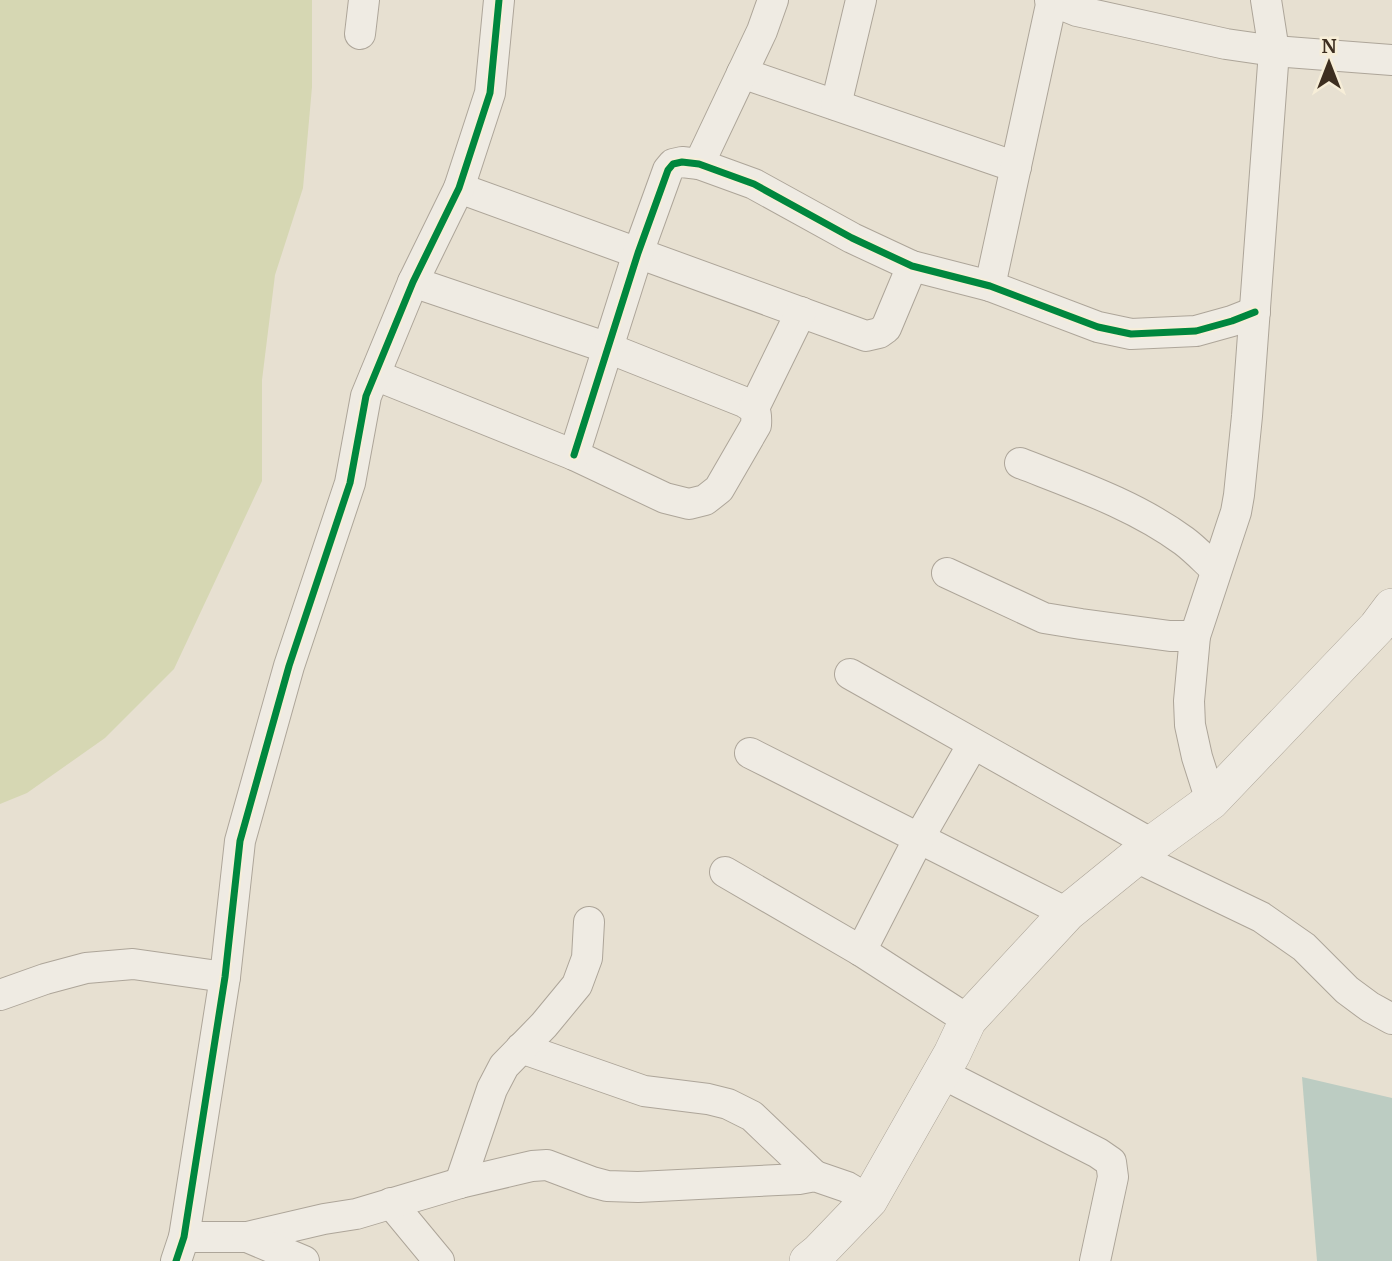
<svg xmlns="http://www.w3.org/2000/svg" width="1392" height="1261" font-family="Merriweather,serif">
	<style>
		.green { fill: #d6d7b3 }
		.water { fill: #bcccc2 }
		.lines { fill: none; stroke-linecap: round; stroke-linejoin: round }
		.minor-casing { stroke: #ada599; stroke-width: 32 }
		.tertiary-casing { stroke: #ada599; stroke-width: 38 }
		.minor { stroke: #efebe3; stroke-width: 30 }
		.tertiary { stroke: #efebe3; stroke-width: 37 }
		.cycleway-casing { stroke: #f7eed8; stroke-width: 11 }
		.cycleway { stroke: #00873e; stroke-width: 7 }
	</style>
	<rect width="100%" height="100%" fill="#e7e0d1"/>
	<polygon class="green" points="0,0 312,0 312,87 303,188 275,275 262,380 262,481 174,669 105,738 27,793 0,804"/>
	<polygon class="water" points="1302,1077 1392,1098 1392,1261 1317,1261"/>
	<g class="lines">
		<defs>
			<g id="minor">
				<polyline points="1050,0 1077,11 1226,44 1274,51 1392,60"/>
				<polyline points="360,34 364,0"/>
				<polyline points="742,73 1016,167"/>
				<polyline points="836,105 861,0"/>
				<polyline points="699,164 762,31 773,0"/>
				<polyline points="459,188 866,336 879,333 886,328 912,266"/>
				<polyline points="990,286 1052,0"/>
				<path d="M375,375L574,455L665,498L689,504L705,500L719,489L756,425C757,412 756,409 744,402L608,348L413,282"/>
				<polyline points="754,408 801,312"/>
				<polyline points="574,455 638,253 668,170 673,164 682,162 699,164 754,184 852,238 912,266 990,286 1098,327 1131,334 1196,331 1232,321 1255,312"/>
				<path d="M1020,463C1076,485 1135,505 1184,541C1196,550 1206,561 1216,570"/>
				<polyline points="947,573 1044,618 1081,624 1170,636 1195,636"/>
				<polyline points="850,674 1152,844"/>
				<polyline points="750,753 1067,913"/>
				<polyline points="1211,801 1197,757 1190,725 1189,701 1195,636 1236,512 1239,495 1247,416 1274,51 1266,0"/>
				<polyline points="1138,858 1261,917 1304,947 1347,990 1370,1007 1392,1019"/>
				<polyline points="725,872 861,951 968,1020"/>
				<polyline points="861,951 919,838 973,744"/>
				<polyline points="0,995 45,979 86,968 133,964 225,977"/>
				<polyline points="521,1048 644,1091 708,1099 728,1104 752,1116 815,1176"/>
				<polyline points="941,1073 1098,1153 1111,1162 1113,1177 1095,1261"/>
				<polyline points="460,1183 492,1089 504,1066 544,1025 577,985 587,958 589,922"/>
				<polyline points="391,1203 439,1261"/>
				<polyline points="184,1237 247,1237 324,1219 356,1214 460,1183 532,1166 547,1165 592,1182 607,1186 638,1187 799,1179 815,1176 847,1187 869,1200"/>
				<polyline points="247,1237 304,1261"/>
				<polyline points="176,1261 184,1237 225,977 240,841 289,666 350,483 366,396 413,282 459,188 490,93 499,0"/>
			</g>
			<polyline id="tertiary" points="808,1261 819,1252 869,1200 952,1054 968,1020 1067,913 1152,844 1211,801 1377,627 1392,607"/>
		</defs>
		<use href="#minor" class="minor-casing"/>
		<use href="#tertiary" class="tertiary-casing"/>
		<use href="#minor" class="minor"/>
		<use href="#tertiary" class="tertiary"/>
		<defs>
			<g id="cycleway">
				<polyline points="574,455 638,253 668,170 673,164 682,162 699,164 754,184 852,238 912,266 990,286 1098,327 1131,334 1196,331 1232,321 1255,312"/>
				<polyline points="176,1261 184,1237 225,977 240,841 289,666 350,483 366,396 413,282 459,188 490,93 499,0"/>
			</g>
		</defs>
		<use href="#cycleway" class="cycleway-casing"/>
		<use href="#cycleway" class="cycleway"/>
	</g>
	<g transform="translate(1329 63)" stroke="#f7eed8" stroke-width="5" paint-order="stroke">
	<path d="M0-5L12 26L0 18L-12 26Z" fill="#3d2e20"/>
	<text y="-10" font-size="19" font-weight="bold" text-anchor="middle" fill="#3d2e20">N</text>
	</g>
</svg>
